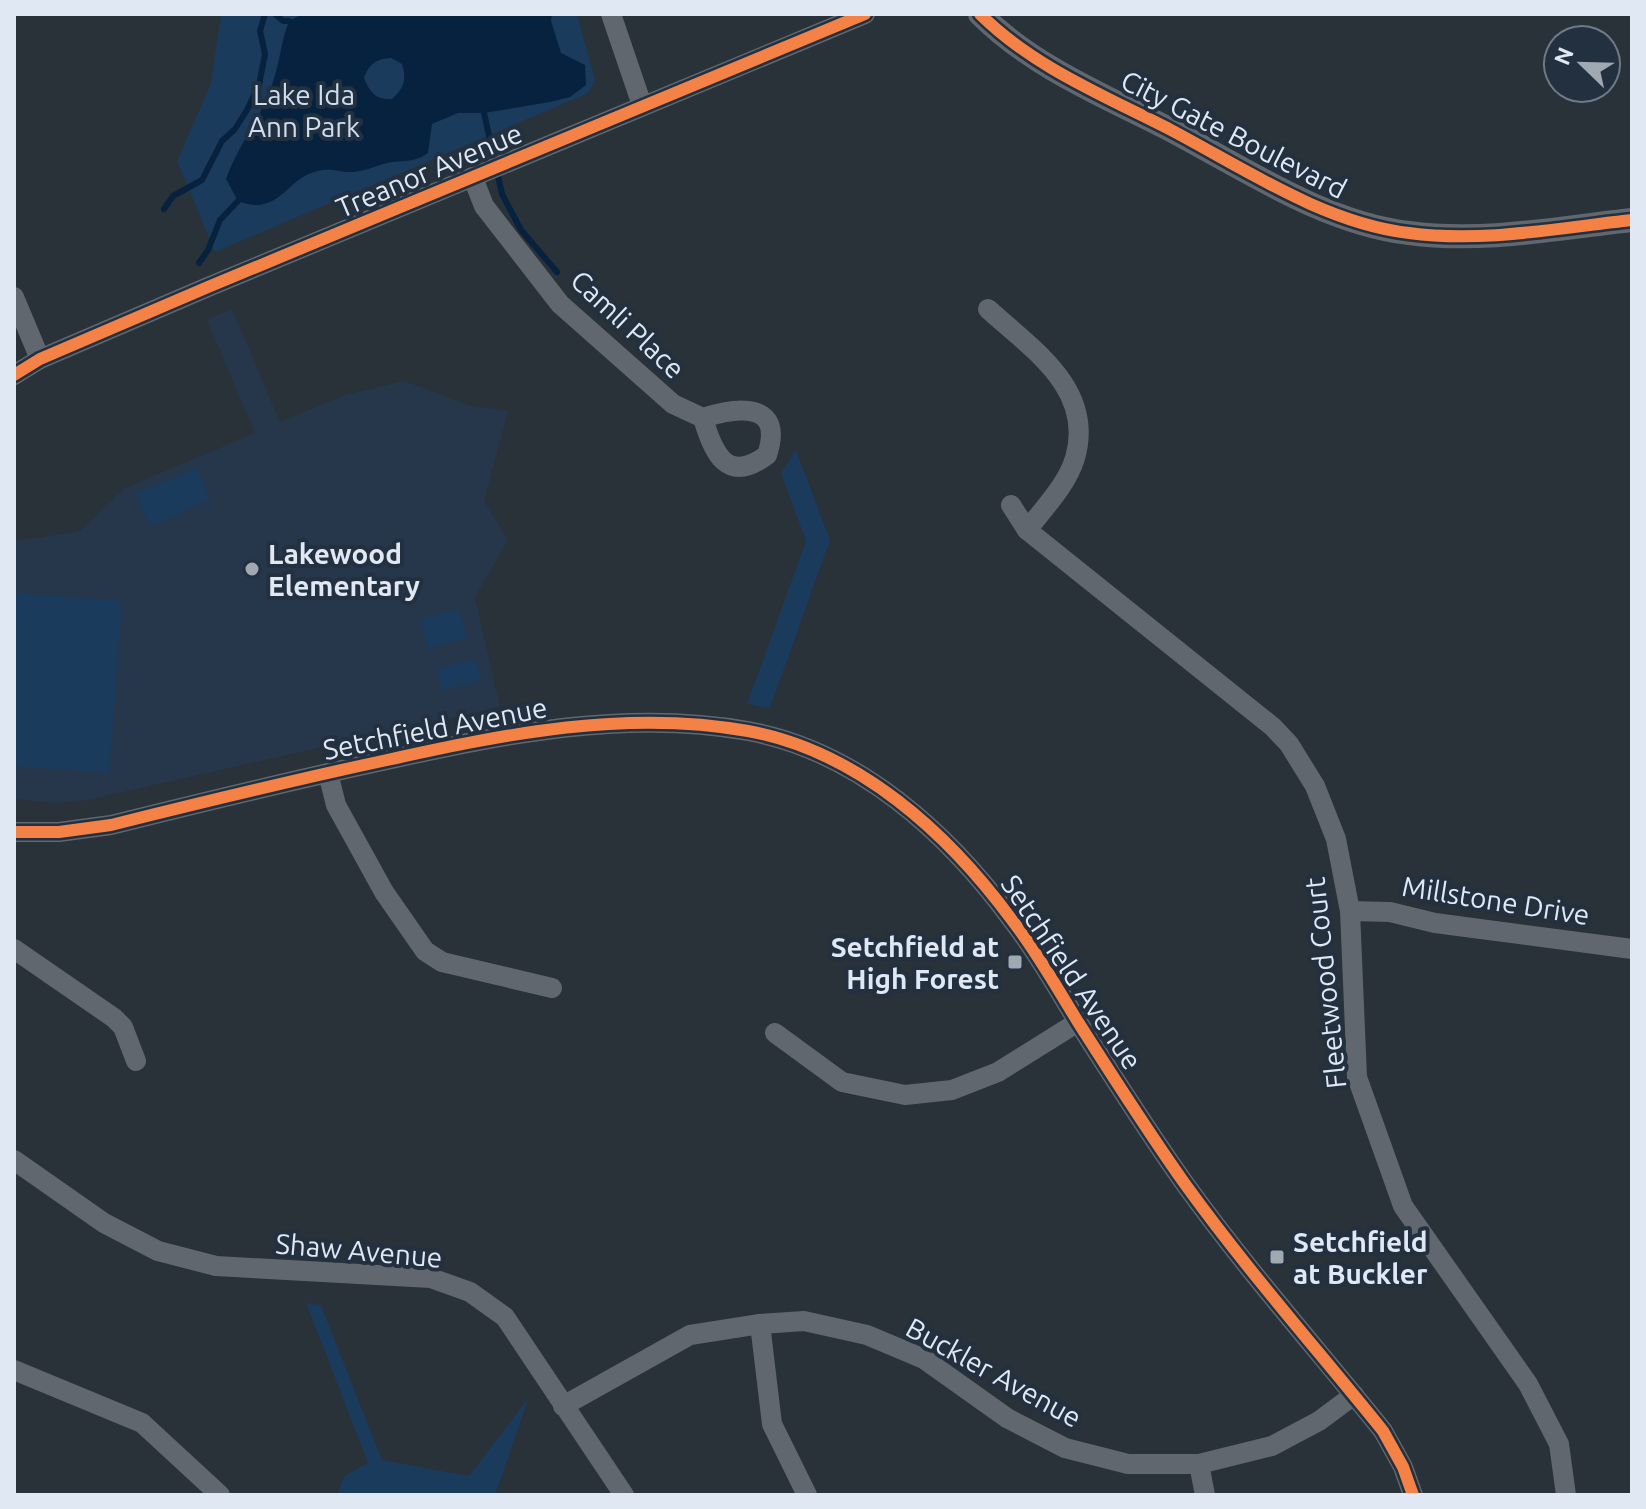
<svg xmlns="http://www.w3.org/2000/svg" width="1646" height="1509" font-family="Ubuntu,sans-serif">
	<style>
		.built { fill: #26374b }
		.green { fill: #1b3b5d }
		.water { fill: #06223f; fill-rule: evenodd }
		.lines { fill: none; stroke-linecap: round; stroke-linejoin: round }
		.stream { stroke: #06223f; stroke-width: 6 }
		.minor { stroke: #60676e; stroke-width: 20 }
		.tertiary { stroke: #60676e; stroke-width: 24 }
		.cycleway-casing { stroke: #223040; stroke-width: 17 }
		.cycleway { stroke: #f48246; stroke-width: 12 }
		.poi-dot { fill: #a0a8b2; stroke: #223040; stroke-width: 3 }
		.labels { text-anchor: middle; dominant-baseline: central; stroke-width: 8; stroke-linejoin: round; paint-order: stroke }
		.park-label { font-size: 28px; fill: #ceddef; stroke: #223040 }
		.street-label { font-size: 28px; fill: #e0e8f3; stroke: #223040 }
		.poi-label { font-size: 28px; font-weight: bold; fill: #e0e8f3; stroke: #223040; text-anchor: start }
	</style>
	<rect width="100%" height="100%" fill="#293139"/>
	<polygon class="built" points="232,309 280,422 345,395 404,381 472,406 508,411 484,501 508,540 475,597 500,707 83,801 55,803 14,799 14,541 80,531 125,488 255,433 207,320"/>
	<g class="green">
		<polygon points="221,14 577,14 595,80 590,91 584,95 215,252 177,161 211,83"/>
		<polygon points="796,450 830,540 770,708 747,704 806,541 781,473"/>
		<polygon points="197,468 210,500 150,526 136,494"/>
		<polygon points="14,593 122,601 109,773 14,766"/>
		<polygon points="460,610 467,638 427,648 421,623 423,618"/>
		<polygon points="476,659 481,681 442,690 437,668"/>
		<polygon points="306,1303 321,1305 382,1460 469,1476 529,1397 495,1495 337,1495 344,1476 368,1463"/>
	</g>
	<path class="water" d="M303,14H552L551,21L561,53L585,65L586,85L570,97L550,102L484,113H458L432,124L428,153C414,163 403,160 387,163C375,166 363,172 351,172C336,172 330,167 314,172C286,180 278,217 238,201L226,179C238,145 263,115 273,82C280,61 281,41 289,21ZM391,58L402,64C407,80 404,88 392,99C376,100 370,93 364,78C369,64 376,59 391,58Z"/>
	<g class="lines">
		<g class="stream">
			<polyline points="275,14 283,21 289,21"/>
			<polyline points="484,113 502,194 521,230 557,272"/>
			<polyline points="164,209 173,196 202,180 222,141 235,129 247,110 259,85 265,54 260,31 265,14"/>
			<polyline points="199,263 208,250 220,220 238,201"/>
		</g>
		<g class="minor">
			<polyline points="611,14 642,105"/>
			<path d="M473,178L484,206L560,304L673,404L703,418C737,407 785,401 767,455C727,485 713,453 703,418"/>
			<polyline points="14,297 40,359"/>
			<path d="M988,309C1032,349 1095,389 1075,458C1067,485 1044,508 1027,530"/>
			<polyline points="14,375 40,359 208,287 865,14"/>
			<polyline points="1011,505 1027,530 1273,727 1289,744 1315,786 1336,839 1350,911 1357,1077 1403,1206 1528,1384 1559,1444 1566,1495"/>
			<polyline points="328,773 336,805 384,892 425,951 442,962 552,988"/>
			<path d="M14,832H59L111,825C203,802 294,780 387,760C505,734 627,709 748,731C858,751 948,833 1012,920C1037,952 1057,988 1078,1022C1113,1077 1148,1132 1185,1184C1247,1270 1317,1349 1383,1431L1403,1467L1413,1495"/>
			<polyline points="1350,911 1390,912 1435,923 1632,949"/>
			<polyline points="14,949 114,1018 123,1027 136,1061"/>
			<polyline points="775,1033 842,1082 905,1095 952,1090 998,1072 1078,1022"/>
			<polyline points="14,1160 104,1223 158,1251 216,1266 431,1278 470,1292 505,1317 624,1495"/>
			<polyline points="760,1324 772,1424 807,1495"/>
			<polyline points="14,1370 142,1423 220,1495"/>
			<polyline points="563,1406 690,1335 760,1324 804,1321 867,1335 924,1359 1007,1418 1065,1448 1128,1464 1199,1464 1272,1446 1319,1421 1354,1395"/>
			<polyline points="1199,1464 1205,1495"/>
		</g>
		<path class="tertiary" d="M980,14C1033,67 1105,96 1171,130C1245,169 1324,223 1409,233C1483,243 1558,228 1632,220"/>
		<defs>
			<g id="cycleway">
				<path d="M980,14C1033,67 1105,96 1171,130C1245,169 1324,223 1409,233C1483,243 1558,228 1632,220"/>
				<polyline points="14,375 40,359 208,287 865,14"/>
				<path d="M14,832H59L111,825C203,802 294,780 387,760C505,734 627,709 748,731C858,751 948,833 1012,920C1037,952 1057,988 1078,1022C1113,1077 1148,1132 1185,1184C1247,1270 1317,1349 1383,1431L1403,1467L1413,1495"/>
			</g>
		</defs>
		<use href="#cycleway" class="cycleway-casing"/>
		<use href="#cycleway" class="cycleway"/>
	</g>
	<g class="poi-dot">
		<circle cx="252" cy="569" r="8"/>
		<rect x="1007" y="954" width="16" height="16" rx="4"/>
		<rect x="1269" y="1249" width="16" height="16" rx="4"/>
	</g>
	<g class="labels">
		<g class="park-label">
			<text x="304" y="94">Lake Ida<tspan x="304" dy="32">Ann Park</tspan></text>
		</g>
		<g class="street-label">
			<text transform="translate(1234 134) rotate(27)">City Gate Boulevard</text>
			<text transform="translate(429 170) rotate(-23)">Treanor Avenue</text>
			<text transform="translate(628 324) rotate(43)">Camli Place</text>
			<text transform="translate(435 728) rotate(-11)">Setchfield Avenue</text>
			<text transform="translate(1496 900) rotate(9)">Millstone Drive</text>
			<text transform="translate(1072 972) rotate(56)">Setchfield Avenue</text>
			<text transform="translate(1325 983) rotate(-96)">Fleetwood Court</text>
			<text transform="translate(359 1250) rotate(5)">Shaw Avenue</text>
			<text transform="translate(994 1372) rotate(29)">Buckler Avenue</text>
		</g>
		<g class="poi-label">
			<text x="268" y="553">Lakewood<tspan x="268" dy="32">Elementary</tspan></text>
			<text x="999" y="946" text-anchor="end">Setchfield at<tspan x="999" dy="32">High Forest</tspan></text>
			<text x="1293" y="1241">Setchfield<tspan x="1293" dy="32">at Buckler</tspan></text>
		</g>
	</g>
	<rect width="1646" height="1509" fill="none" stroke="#e0e8f3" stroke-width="32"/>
	<g transform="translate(1582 64) rotate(293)"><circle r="38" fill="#223040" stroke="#6e7a88" stroke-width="2"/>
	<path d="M0-6L14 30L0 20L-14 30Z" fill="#a0a8b2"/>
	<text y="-12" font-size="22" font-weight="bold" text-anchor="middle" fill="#e0e8f3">N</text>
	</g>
</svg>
